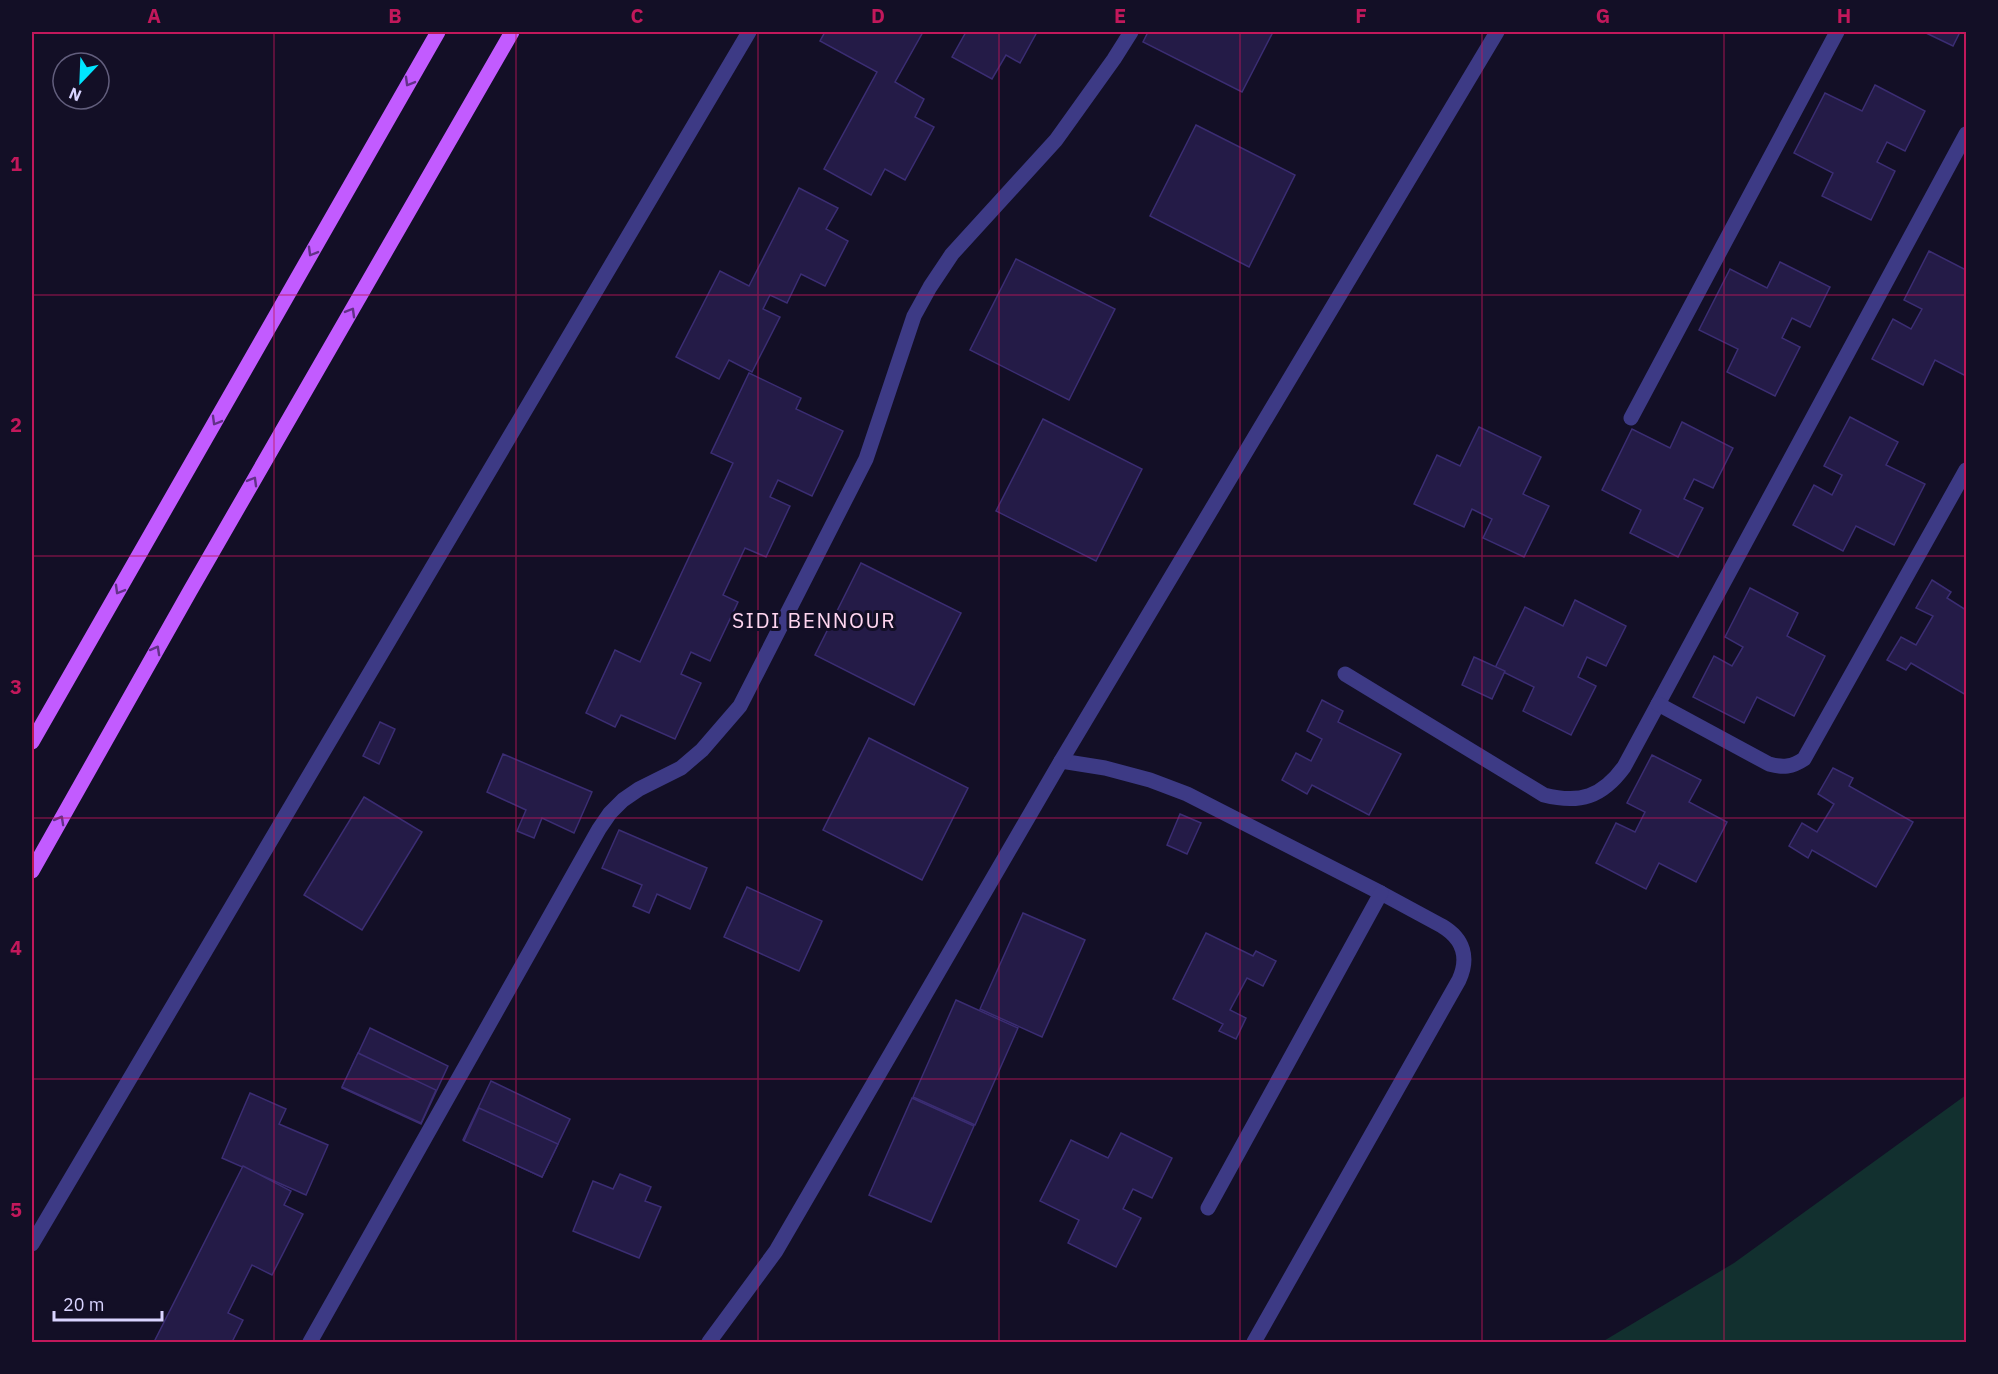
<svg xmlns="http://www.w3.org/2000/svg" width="1998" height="1374" font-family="'IBM Plex Sans',sans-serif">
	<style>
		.green { fill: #12302f }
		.building { fill: #241b47; stroke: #3b2d73; stroke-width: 1.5 }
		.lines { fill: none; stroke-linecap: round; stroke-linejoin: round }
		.minor { stroke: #3d3a85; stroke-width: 15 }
		.major { stroke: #c25bff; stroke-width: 15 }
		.oneway { stroke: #623188 }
		.grid { fill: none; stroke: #c2185b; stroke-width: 1.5; stroke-opacity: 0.55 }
		.labels { text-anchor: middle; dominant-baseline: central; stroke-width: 6; stroke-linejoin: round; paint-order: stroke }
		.neighbourhood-label { font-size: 21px; letter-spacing: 1.5px; fill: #ffd6f0; stroke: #130f26 }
		.neatline { fill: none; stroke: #c2185b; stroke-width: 2 }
		.grid-label { font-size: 20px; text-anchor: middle; font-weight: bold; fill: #c2185b }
	</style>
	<rect width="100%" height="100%" fill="#130f26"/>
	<polygon class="green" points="1966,1095 1966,1342 1602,1342 1734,1263"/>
	<g class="building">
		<polygon points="825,32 923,32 895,82 924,99 915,117 934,127 905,180 885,169 871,195 824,169 877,72 820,41"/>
		<polygon points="966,32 1037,32 1020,63 1006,55 992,79 952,57"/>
		<polygon points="1148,32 1273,32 1242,92 1143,42"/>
		<polygon points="1924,32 1960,32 1953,46"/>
		<polygon points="1875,85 1925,111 1905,151 1887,142 1877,162 1895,171 1871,220 1822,196 1833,173 1794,153 1825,93 1862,111"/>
		<polygon points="1196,125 1295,175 1249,267 1150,216"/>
		<polygon points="799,188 838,208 826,229 848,241 825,286 801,274 787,303 770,295 763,309 780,317 752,372 729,360 719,379 676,357 720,271 749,286"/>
		<polygon points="1929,251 1966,270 1966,376 1935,360 1923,385 1872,359 1893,319 1911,329 1922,309 1904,300"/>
		<polygon points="1016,259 1115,309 1069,400 970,350"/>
		<polygon points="1780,262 1830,287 1810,327 1792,318 1782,338 1800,347 1775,396 1727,372 1738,349 1699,330 1730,269 1767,288"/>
		<polygon points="749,373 801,398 796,409 843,431 812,496 778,480 770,497 790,506 766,557 745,548 723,595 738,602 710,661 691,652 681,674 701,683 675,739 621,715 615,727 586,713 615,650 640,662 733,463 711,453"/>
		<polygon points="1850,417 1898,442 1886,465 1925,484 1894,545 1856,526 1843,551 1793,525 1814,485 1832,495 1842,475 1824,466"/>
		<polygon points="1043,419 1142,469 1096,561 996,511"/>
		<polygon points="1682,422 1733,448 1713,488 1694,479 1684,499 1703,508 1678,557 1630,533 1641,510 1602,490 1632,429 1670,448"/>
		<polygon points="1479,427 1541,457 1523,494 1549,506 1524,557 1483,538 1492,519 1472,509 1464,527 1414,504 1437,455 1460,466"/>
		<polygon points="861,563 961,613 914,705 815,655"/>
		<polygon points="1932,580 1951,592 1947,598 1966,610 1966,695 1911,663 1906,670 1887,660 1901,637 1916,645 1933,616 1916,608"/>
		<polygon points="1750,588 1798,613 1787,636 1825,656 1794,716 1757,697 1744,723 1693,697 1714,656 1732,666 1743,647 1725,637"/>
		<polygon points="1575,600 1626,626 1606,666 1587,657 1578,677 1596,686 1571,735 1523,711 1534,687 1495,668 1525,607 1563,626"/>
		<polygon points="1474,657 1505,671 1492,699 1462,685"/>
		<polygon points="1322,700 1343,711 1338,722 1401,754 1369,815 1312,785 1307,794 1282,780 1296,753 1311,761 1322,739 1307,731"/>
		<polygon points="380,722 395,729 379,764 363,756"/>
		<polygon points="869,738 968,788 922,880 823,830"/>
		<polygon points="503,754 592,792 574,833 542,818 534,838 517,831 526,810 487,792"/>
		<polygon points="1652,755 1701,780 1689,802 1727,822 1696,882 1659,863 1646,889 1596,863 1616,823 1635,832 1645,812 1627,803"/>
		<polygon points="1833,768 1853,778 1849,786 1913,822 1876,887 1812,850 1808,858 1789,846 1802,823 1817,832 1834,804 1818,794"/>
		<polygon points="364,797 422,832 362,930 304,895"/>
		<polygon points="1180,814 1201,823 1187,854 1167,845"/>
		<polygon points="619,830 707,868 690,909 657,894 649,913 633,906 642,885 602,868"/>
		<polygon points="747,887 822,921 799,971 724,937"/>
		<polygon points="1023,913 1085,940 1042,1037 980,1009"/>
		<polygon points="1206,933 1253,956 1256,951 1276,961 1263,986 1247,978 1230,1010 1246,1018 1236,1039 1219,1031 1223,1024 1173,999"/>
		<polygon points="956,1000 1018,1028 975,1125 913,1097"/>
		<polygon points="370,1028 448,1066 421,1124 342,1088"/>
		<polygon points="358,1053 436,1090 421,1123 342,1087"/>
		<polygon points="491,1081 570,1119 542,1177 463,1140"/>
		<polygon points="250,1093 286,1109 279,1124 328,1145 306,1195 222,1158"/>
		<polygon points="912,1098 974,1126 931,1222 869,1195"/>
		<polygon points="479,1108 558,1144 542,1177 464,1141"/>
		<polygon points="1121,1133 1172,1158 1152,1198 1133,1189 1123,1209 1141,1218 1116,1267 1068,1243 1079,1220 1040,1201 1071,1140 1108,1158"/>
		<polygon points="243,1166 291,1191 284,1205 303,1214 272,1275 252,1265 228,1313 243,1320 232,1342 154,1342"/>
		<polygon points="620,1174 651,1187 645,1201 661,1207 639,1258 573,1231 593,1181 613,1189"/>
	</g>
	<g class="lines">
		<g class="minor">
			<polyline points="1631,418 1837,32"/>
			<path d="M1345,674L1544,795C1580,804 1602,797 1624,767L1966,134"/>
			<path d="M1658,704L1769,764C1783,768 1792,767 1804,759L1966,470"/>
			<path d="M1061,761L1105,768L1150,780L1187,794L1381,893L1442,926C1464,939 1469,958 1459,980L1254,1342"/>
			<polyline points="1208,1208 1381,893"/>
			<polyline points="32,1244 749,32"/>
			<polyline points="310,1342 599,829 610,813 623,800 639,789 681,768 702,750 740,706 866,459 914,316 930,287 952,254 1056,140 1114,59 1131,32"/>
			<polyline points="709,1342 776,1251 1061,761 1497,32"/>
		</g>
		<g class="major">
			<polyline points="32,742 438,32"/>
			<polyline points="32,871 190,591 512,32"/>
		</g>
	</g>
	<defs><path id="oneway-chevron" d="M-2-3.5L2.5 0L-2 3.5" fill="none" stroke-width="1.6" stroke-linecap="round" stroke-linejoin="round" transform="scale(1.5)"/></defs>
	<g class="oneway">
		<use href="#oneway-chevron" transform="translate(409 82) rotate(120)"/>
		<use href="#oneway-chevron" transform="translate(312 252) rotate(120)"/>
		<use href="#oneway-chevron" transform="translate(351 312) rotate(-60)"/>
		<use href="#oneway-chevron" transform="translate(216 421) rotate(120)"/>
		<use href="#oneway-chevron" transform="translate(253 481) rotate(-60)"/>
		<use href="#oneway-chevron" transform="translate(119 590) rotate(120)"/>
		<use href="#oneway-chevron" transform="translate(156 650) rotate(-61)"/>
		<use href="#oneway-chevron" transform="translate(60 820) rotate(-61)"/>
	</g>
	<path class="grid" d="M274,32V1342M516,32V1342M758,32V1342M999,32V1342M1240,32V1342M1482,32V1342M1724,32V1342M32,295H1966M32,556H1966M32,818H1966M32,1079H1966"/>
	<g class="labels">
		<g class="neighbourhood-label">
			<text x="814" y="620">SIDI BENNOUR</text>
		</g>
	</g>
	<rect width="1998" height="1374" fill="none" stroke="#130f26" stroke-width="66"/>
	<g transform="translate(81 81) rotate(203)"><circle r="28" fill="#130f26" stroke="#625e7d" stroke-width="1.5"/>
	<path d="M0-4.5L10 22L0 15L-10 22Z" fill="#00e5ff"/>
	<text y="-9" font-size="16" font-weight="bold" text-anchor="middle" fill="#d9d4ff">N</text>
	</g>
	<path d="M54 1311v9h108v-9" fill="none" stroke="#d9d4ff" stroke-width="3"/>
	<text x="63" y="1311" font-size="18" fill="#d9d4ff" stroke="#130f26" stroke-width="4.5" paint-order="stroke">20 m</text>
	<rect x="33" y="33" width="1932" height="1308" class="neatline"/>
	<g class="grid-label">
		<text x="154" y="23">A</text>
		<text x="395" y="23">B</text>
		<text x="637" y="23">C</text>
		<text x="878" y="23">D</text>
		<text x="1120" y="23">E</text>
		<text x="1361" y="23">F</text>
		<text x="1603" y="23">G</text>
		<text x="1844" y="23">H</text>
		<text x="16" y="171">1</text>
		<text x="16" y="432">2</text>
		<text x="16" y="694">3</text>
		<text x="16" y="955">4</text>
		<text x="16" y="1217">5</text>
	</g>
</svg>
